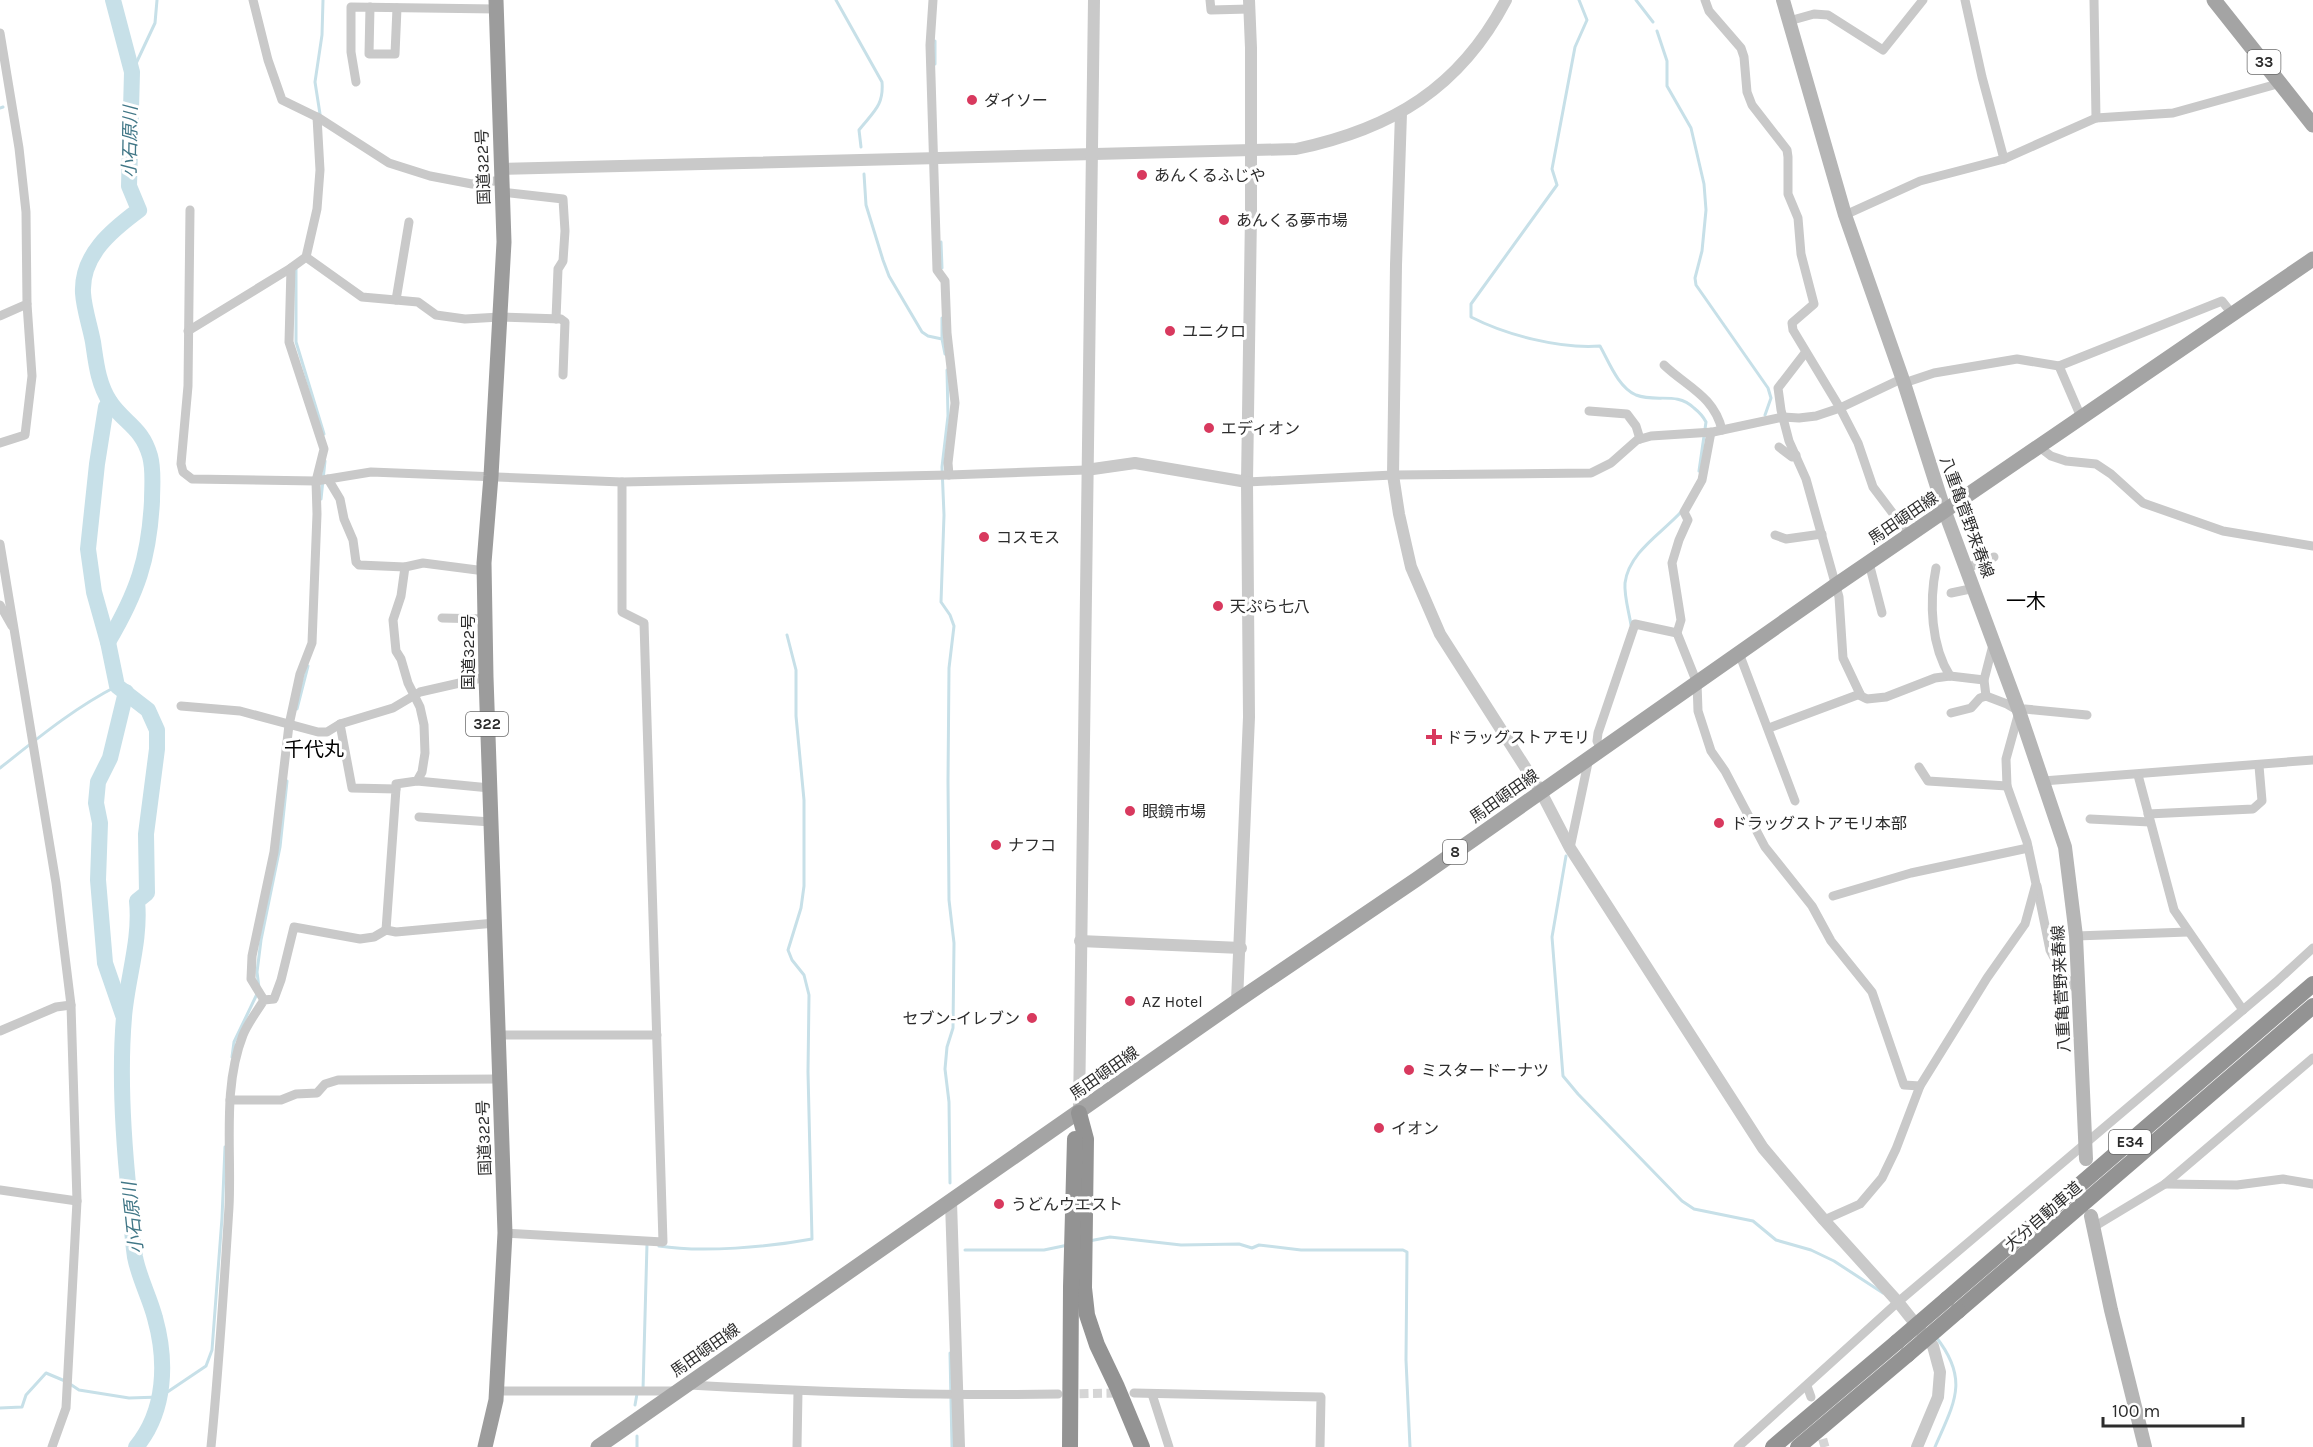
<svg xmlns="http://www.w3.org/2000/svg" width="2313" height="1447" font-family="Karla,'Noto Sans JP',sans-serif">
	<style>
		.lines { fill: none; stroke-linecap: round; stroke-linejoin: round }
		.stream { stroke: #c7e0e8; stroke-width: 3 }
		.river { stroke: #c7e0e8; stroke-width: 16 }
		.minor-tunnel { stroke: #d5d5d5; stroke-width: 9; stroke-dasharray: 9 4.5; stroke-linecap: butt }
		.minor { stroke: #c9c9c9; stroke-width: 9 }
		.tertiary { stroke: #c9c9c9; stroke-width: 12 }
		.secondary { stroke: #b6b6b6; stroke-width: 14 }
		.primary { stroke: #a4a4a4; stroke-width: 15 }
		.trunk { stroke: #9c9c9c; stroke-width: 15 }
		.motorway { stroke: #939393; stroke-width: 16 }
		.motorway-bridge { stroke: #939393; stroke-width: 16 }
		.poi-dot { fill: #d8395e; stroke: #fff; stroke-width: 2 }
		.labels { text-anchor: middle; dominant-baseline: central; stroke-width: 6; stroke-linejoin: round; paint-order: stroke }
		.shield { fill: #fff; stroke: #6b6b6b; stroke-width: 1.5 }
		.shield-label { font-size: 15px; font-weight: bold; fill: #2c2c2c }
		.poi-label { font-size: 16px; fill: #2c2c2c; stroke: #fff; text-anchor: start }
		.street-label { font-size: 16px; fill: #2c2c2c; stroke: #fff }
		.water-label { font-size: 18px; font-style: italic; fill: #417787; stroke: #fff }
		.quarter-label { font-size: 20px; fill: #000; stroke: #fff }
	</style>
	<rect width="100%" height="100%" fill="#fff"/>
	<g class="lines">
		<g class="stream">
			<path d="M836,0L882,82C884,106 873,112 859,130L861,147"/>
			<path d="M1579,0L1587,20L1575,47L1552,169L1557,185L1471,304V317C1506,335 1560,349 1600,346C1609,362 1618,387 1636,395C1657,403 1676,391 1694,408C1699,412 1703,416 1706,422L1699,471"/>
			<polyline points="1636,0 1653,22"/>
			<polyline points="1657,31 1667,61 1667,86 1691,128 1704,184 1706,210 1702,251 1695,278 1696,285 1768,388 1771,398 1765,415"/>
			<polyline points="935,41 935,64"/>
			<polyline points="132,72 155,23 157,0"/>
			<polyline points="0,108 3,107"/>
			<polyline points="320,114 315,82 322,35 323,0"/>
			<polyline points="864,174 866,205 883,260 889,276 922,332 928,336 942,339 945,354"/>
			<polyline points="941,242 942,268"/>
			<polyline points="296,268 296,342 324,434"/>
			<polyline points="942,338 942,318"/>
			<polyline points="947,370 948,416 942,467 944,515 941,602 950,615 954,626 949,668 948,781 949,900 954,943 953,1028 947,1047 945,1069 949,1102 950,1183"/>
			<polyline points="321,499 325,461"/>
			<path d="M1631,625C1629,612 1624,596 1625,583C1629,552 1662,533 1681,512"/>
			<polyline points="297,709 308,666"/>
			<path d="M0,768C38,738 74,708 117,686"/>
			<polyline points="1566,856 1552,937 1563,1076 1578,1094 1682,1201 1694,1209 1753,1221 1776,1240 1811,1250 1834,1261 1883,1293"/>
			<polyline points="259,988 257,972 261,940 280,847 287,781"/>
			<polyline points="232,1057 234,1042 257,994"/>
			<polyline points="1089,1241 1110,1237 1181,1245 1239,1244 1252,1248 1259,1245 1301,1250 1403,1250 1407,1252 1406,1360 1410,1447"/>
			<path d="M659,1246C702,1253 769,1247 812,1239L808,1072L809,995L804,975L792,960L788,950L801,908L804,886V800L796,716V670L787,635"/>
			<polyline points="965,1250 1044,1250 1068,1245"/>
			<polyline points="950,1353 952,1447"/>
			<polyline points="70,1384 79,1390 129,1398 160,1397 206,1366 212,1350 222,1218 225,1147"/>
			<polyline points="643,1390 647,1244"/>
			<polyline points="635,1405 637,1394"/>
			<polyline points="0,1408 22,1407 26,1395 46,1373 65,1381"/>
			<polyline points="637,1436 637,1447"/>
			<path d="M1935,1447C1954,1403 1970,1380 1936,1337"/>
		</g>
		<g class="river">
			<path d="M110,402L106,407L97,464L88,549L94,592L108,642L117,686L148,710L157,730V749L146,834L147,893L137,901C141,940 127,979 124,1017C119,1076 123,1136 129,1194C131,1215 132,1237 135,1257C139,1278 150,1298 155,1318C167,1361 166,1411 136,1447"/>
			<path d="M108,642C137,593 149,559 152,501C152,486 154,470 150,456C142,427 124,423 110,402C98,384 96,362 93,342C90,326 84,309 83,293C81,255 112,230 139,210L129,186L132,72L113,0"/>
			<polyline points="123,1015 105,963 98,880 100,823 96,803 98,782 110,758 126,692"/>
		</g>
		<g class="minor-tunnel">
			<polyline points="1066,1394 1122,1393"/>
			<polyline points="1819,1426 1825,1447"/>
		</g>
		<g class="minor">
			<polyline points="253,0 268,60 282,100 319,118 389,163 430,176 472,184 502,180"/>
			<polyline points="933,0 930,45 937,270 945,281 947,333 955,403 948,463 949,475"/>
			<polyline points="1210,0 1211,10 1249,9"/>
			<polyline points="1705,0 1709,11 1741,48 1744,57 1747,92 1752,105 1787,150 1788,157 1788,194 1798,218 1801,254 1814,304 1792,323 1793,330 1840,408 1858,443 1873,487 1910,536"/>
			<polyline points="1965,0 1982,77 2004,159"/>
			<polyline points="2094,0 2096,118"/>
			<polyline points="370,7 369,54 395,54 397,8"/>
			<polyline points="1789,21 1814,14 1828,15 1883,50 1923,0"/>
			<polyline points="0,33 19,148 26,212 27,304 0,316"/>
			<polyline points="356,82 351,52 351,7 496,9"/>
			<polyline points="502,192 563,199 565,231 563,261 558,269 556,319"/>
			<polyline points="190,210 188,386 181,464 183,472 192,479 316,481 371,472 622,482 949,475 1086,470"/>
			<polyline points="1845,215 1920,181 2004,159 2096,118 2173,113 2281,83"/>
			<polyline points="306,257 362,297 418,302 436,315 465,319 500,317 561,319 565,322 563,375"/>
			<polyline points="396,300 409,222"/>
			<polyline points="188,331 291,268"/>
			<polyline points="1805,353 1778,388 1781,410 1789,441 1806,479 1839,597 1843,658 1861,696 1867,699 1886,697 1935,678 1950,676 1984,680"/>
			<path d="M1664,365C1687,387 1714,396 1722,430"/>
			<polyline points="2059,366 2081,417"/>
			<polyline points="1904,383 1934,373 2017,359 2059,366 2222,301 2233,315"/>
			<polyline points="1589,411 1627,414 1636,426 1640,439"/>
			<polyline points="1711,432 1702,480 1684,512 1688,520 1679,540 1672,563 1681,620 1677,633 1697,683 1698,711 1711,751 1725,771 1765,847 1812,906 1831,941 1872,992 1904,1085 1920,1086"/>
			<polyline points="0,443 25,435 32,376 27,304"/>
			<polyline points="2038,446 2051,456 2066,461 2096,464 2111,474 2143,503 2223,531 2313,546"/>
			<polyline points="1779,447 1792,457 1796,455"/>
			<polyline points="328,479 340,499 344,519 353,540 356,562 359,565 405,567 423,563 485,571"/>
			<polyline points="1247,482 1393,475 1591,473 1611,463 1637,440 1651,436 1713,432 1783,417 1799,418 1816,416 1840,408 1897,381"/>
			<polyline points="1775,535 1786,539 1822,534"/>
			<polyline points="0,544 56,883 71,1005 77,1201 66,1408 52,1447"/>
			<polyline points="1869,563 1882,613"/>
			<path d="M1936,568C1929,602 1931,646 1950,676"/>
			<polyline points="1967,568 1994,557"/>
			<polyline points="1951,593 1975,588"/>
			<polyline points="0,605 12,626"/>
			<polyline points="442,618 486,619"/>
			<polyline points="1739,653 1795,801"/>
			<polyline points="1986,696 1984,680 1994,641"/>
			<polyline points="181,706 240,711 318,732 327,732 340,724 393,708 420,692 486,677"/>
			<polyline points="1951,713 1971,708 1980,698 1986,696 2007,704 2019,711 2025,709 2087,715"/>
			<polyline points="340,724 352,788 396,789 386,930"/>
			<polyline points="1769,728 1860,694"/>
			<polyline points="1601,750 1597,741 1598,733 1635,624 1677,633"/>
			<polyline points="1919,767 1928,781 2007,786"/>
			<polyline points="2138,775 2174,910 2243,1010"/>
			<polyline points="417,781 490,788"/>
			<polyline points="2043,781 2313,760"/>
			<polyline points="396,789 396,784 417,781 422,772 425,753 424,725 420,707 408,683 401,659 396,651 393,620 401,596 405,567"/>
			<polyline points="2148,814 2253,809 2262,801 2259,766"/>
			<polyline points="419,817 491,822"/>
			<polyline points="2090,819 2150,822"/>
			<polyline points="1570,848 1589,758"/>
			<polyline points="2037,886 2050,950 2064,976 2078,991"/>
			<polyline points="1833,896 1911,873 2028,848"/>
			<polyline points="2076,936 2188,932"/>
			<polyline points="264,1000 251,979 252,956 274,852 289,725 300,674 312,643 317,514 316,481 324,449 289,342 291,268 306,257 317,209 320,170 317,117"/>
			<polyline points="0,1031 56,1007 71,1005"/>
			<polyline points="498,1035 657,1035"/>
			<polyline points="230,1100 281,1100 296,1094 317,1093 325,1084 338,1080 499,1079"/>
			<polyline points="2165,1184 2237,1185 2283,1179 2313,1184"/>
			<polyline points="0,1190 77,1201"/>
			<polyline points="1824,1220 1860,1204 1882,1178 1896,1149 1920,1086 1987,978 2025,924 2036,884 2027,842 2007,786 2006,759 2019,712"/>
			<polyline points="2092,1228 2165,1184 2313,1058"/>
			<polyline points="505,1233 663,1242 644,623 622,612 622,482"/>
			<path d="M689,1385C812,1392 935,1396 1058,1394"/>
			<polyline points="1807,1386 1811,1397"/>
			<polyline points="497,1391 675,1391"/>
			<polyline points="1134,1393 1321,1397 1320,1447"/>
			<polyline points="1152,1394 1169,1447"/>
			<path d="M211,1447C219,1367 224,1287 229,1207C232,1151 222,1088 243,1035C248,1023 257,1011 264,1000L274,999L281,980L294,927L360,939L374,937L386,930L396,932L495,923"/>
			<polyline points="797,1447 798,1391"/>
			<polyline points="1738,1447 1898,1302 2276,982 2313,948"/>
		</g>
		<g class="tertiary">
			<polyline points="1401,113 1396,265 1393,475 1399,514 1411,567 1440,634 1541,792 1570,848 1763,1148 1824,1220 1898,1302 1933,1346 1940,1372 1938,1397 1917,1447"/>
			<path d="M501,169L1296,149C1392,129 1460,88 1506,0"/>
			<polyline points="1086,470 1135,463 1247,482 1251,214 1251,48 1249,0"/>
			<polyline points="1080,941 1241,948"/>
			<polyline points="1237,1001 1249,717 1247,482"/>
			<polyline points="1079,1113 1094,0"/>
			<polyline points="951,1202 959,1447"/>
		</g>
		<g class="secondary">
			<polyline points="1783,0 1845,215 1904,383 1945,512 2019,711 2065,847 2076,936 2086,1159"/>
			<polyline points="2091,1216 2111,1310 2145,1447"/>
		</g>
		<g class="primary">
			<polyline points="2214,0 2313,125"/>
			<polyline points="598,1447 1237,1001 1417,879 1836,585 2313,259"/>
		</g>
		<polyline class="trunk" points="485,1447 496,1400 505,1233 486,677 484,563 491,476 504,242 496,0"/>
		<g class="motorway">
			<polyline points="1079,1113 1086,1139 1084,1288 1087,1315 1097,1345 1117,1387 1142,1447"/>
			<polyline points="1947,1299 2313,984"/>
			<polyline points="1958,1311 2313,1006"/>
			<polyline points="1070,1447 1071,1287 1075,1139"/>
			<polyline points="1773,1447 1897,1342"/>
			<polyline points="1798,1447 1907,1355"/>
		</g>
		<g class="motorway-bridge">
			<polyline points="1897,1342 1947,1299"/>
			<polyline points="1907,1355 1958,1311"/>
		</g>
	</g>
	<g class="poi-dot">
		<circle cx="972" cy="100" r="6"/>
		<circle cx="1142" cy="175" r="6"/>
		<circle cx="1224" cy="220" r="6"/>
		<circle cx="1170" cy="331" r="6"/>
		<circle cx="1209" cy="428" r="6"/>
		<circle cx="984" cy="537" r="6"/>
		<circle cx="1218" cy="606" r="6"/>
		<path d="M1431 728h6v6h6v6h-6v6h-6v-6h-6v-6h6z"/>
		<circle cx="1130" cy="811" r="6"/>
		<circle cx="1719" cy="823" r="6"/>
		<circle cx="996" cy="845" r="6"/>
		<circle cx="1130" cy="1001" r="6"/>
		<circle cx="1032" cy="1018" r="6"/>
		<circle cx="1409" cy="1070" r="6"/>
		<circle cx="1379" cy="1128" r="6"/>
		<circle cx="999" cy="1204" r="6"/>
	</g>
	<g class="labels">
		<g class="shield">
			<rect x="2247.5" y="50" width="33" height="24" rx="4.5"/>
			<rect x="466" y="712" width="42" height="24" rx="4.5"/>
			<rect x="1443" y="840" width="24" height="24" rx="4.5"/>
			<rect x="2109" y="1130" width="42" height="24" rx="4.5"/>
		</g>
		<g class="shield-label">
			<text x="2264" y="62">33</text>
			<text x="487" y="724">322</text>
			<text x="1455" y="852">8</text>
			<text x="2130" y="1142">E34</text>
		</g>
		<g class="poi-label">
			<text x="984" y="100">ダイソー</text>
			<text x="1154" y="175">あんくるふじや</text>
			<text x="1236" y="220">あんくる夢市場</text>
			<text x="1182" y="331">ユニクロ</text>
			<text x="1221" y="428">エディオン</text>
			<text x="996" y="537">コスモス</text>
			<text x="1230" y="606">天ぷら七八</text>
			<text x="1446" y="737">ドラッグストアモリ</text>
			<text x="1142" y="811">眼鏡市場</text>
			<text x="1731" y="823">ドラッグストアモリ本部</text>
			<text x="1008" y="845">ナフコ</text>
			<text x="1142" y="1001">AZ Hotel</text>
			<text x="1020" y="1018" text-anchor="end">セブン-イレブン</text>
			<text x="1421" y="1070">ミスタードーナツ</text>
			<text x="1391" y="1128">イオン</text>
			<text x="1011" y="1204">うどんウエスト</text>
		</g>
		<g class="street-label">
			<text transform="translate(483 167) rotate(-92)">国道322号</text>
			<text transform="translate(1967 517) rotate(70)">八重亀菅野来春線</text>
			<text transform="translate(1903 518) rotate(-34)">馬田頓田線</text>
			<text transform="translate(468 652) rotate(-90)">国道322号</text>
			<text transform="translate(1504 796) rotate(-35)">馬田頓田線</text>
			<text transform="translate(2061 989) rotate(-93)">八重亀菅野来春線</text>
			<text transform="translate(1104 1073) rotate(-35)">馬田頓田線</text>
			<text transform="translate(484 1138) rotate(-92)">国道322号</text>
			<text transform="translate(2043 1216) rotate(-41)">大分自動車道</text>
			<text transform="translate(705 1350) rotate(-35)">馬田頓田線</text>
		</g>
		<g class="water-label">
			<text transform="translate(130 142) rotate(-89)">小石原川</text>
			<text transform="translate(133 1218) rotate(-96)">小石原川</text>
		</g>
		<g class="quarter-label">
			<text x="2026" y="601">一木</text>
			<text x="314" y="749">千代丸</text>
		</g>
	</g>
	<path d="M2103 1417v9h140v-9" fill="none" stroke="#2c2c2c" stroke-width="3"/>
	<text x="2112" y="1417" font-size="18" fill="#2c2c2c" stroke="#ffffff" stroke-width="4.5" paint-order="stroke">100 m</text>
</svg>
